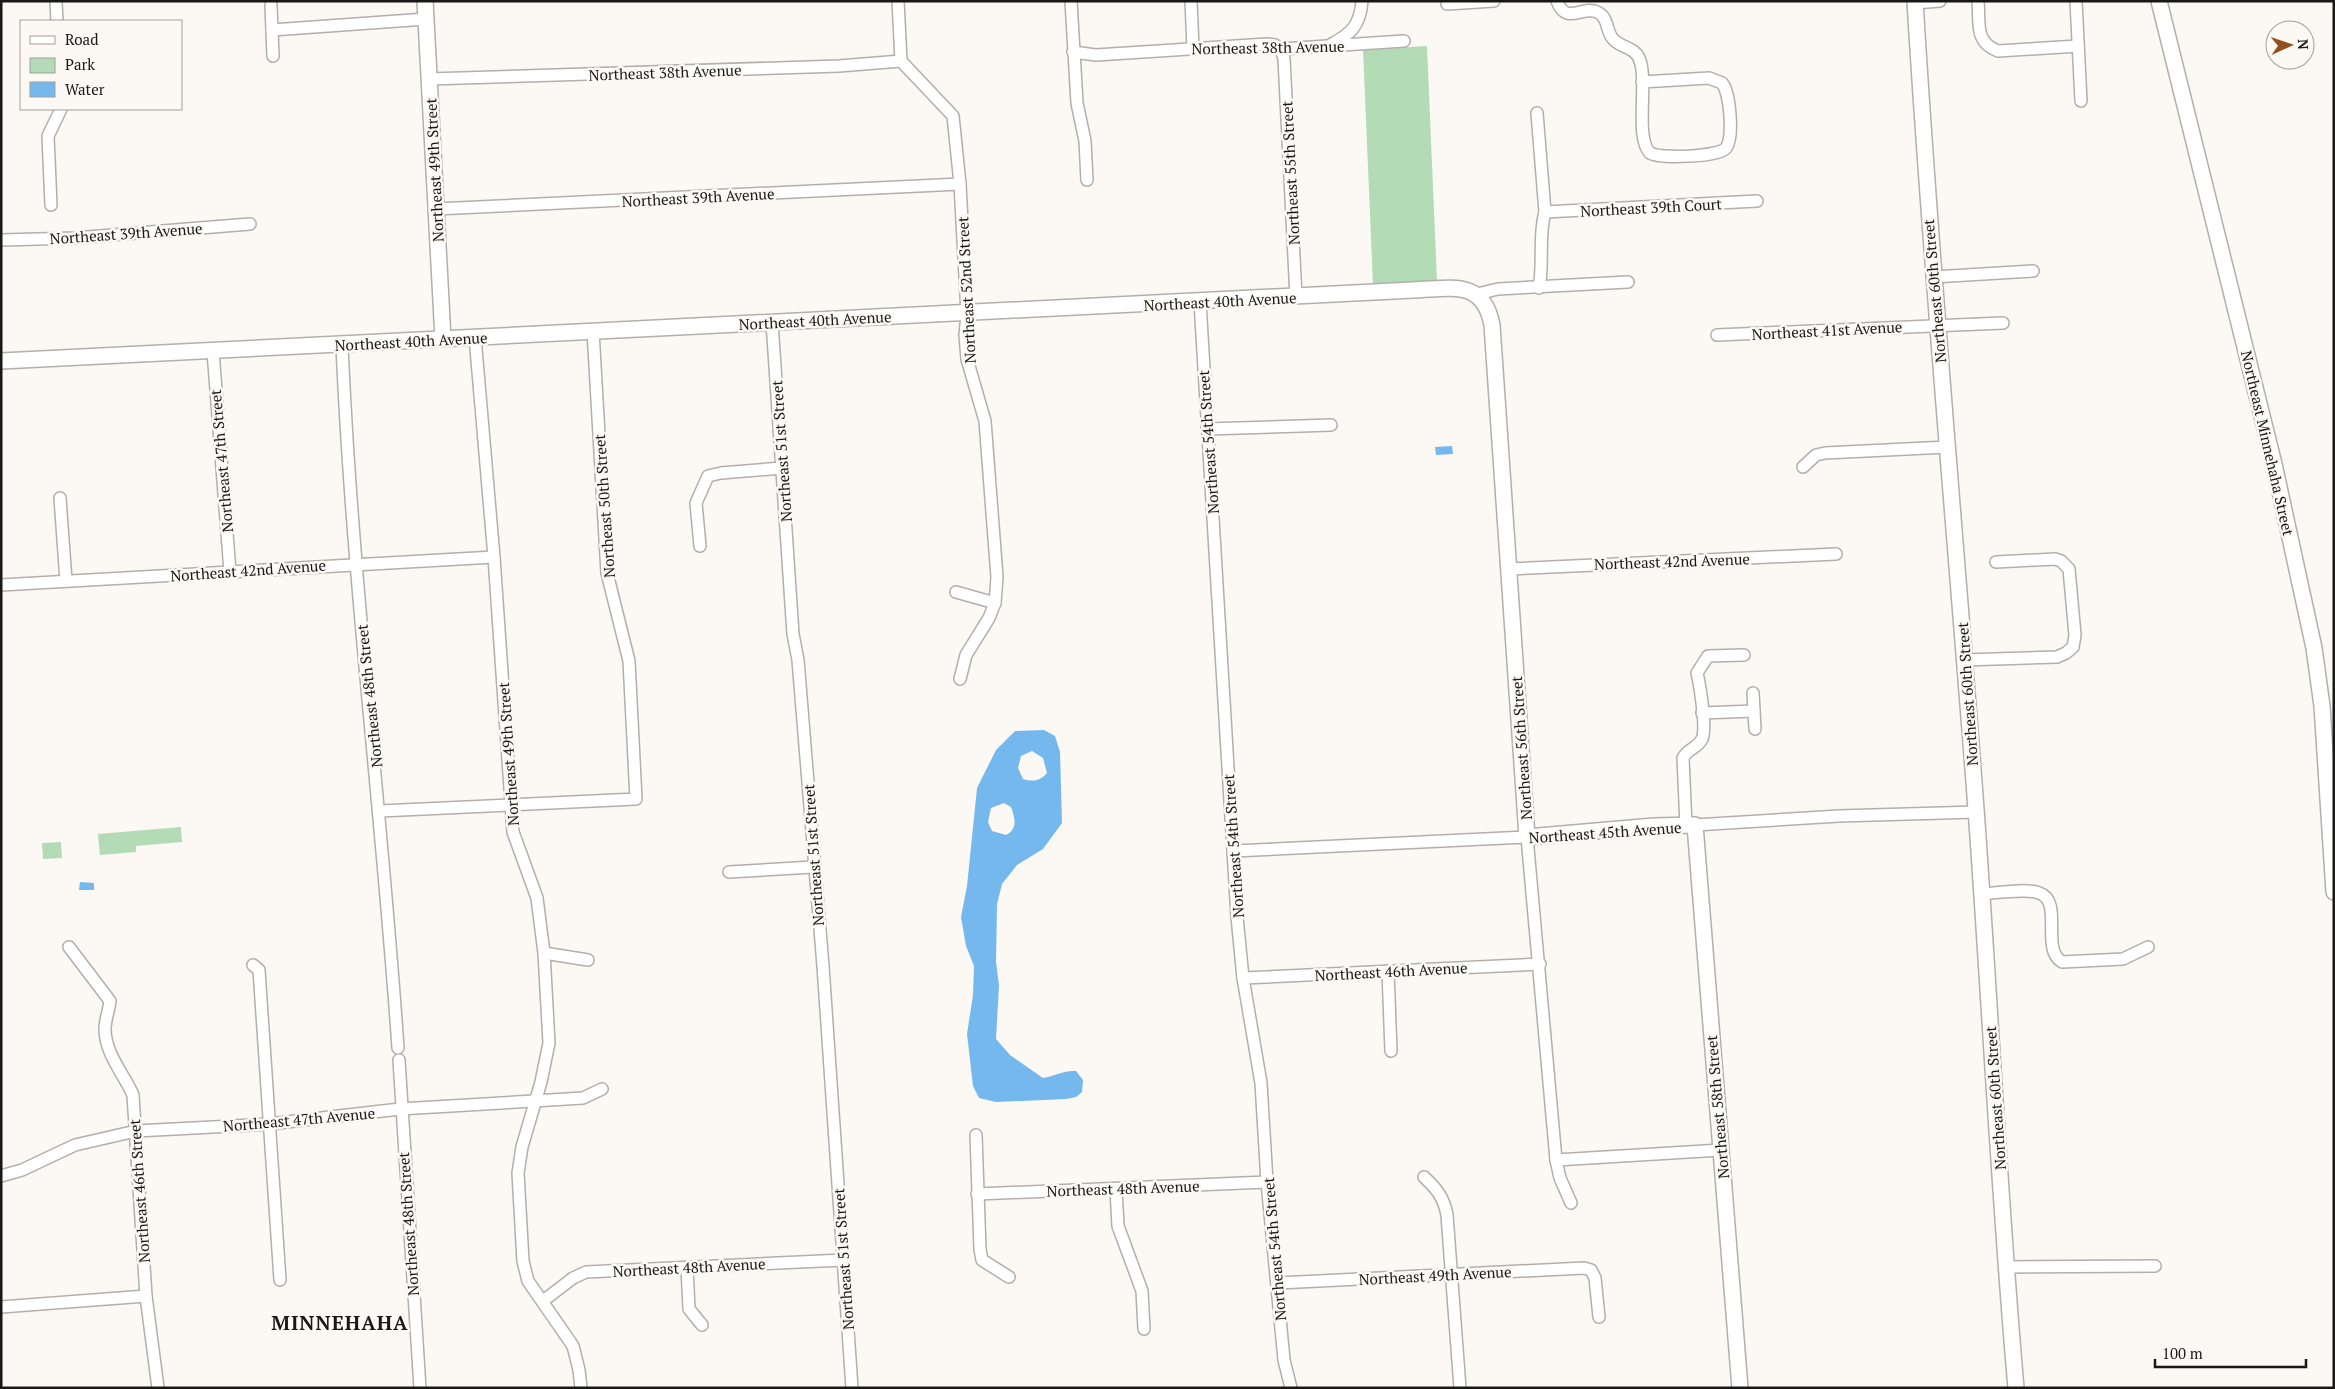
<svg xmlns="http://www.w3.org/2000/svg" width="2335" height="1389" font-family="'PT Serif',serif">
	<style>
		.green { fill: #b2dbb6 }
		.water { fill: #74b8ed; fill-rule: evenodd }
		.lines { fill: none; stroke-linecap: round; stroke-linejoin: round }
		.street-casing { stroke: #b3afab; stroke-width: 14 }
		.secondary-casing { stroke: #b3afab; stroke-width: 18 }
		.street { stroke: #fff; stroke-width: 11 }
		.secondary { stroke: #fff; stroke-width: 15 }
		.labels { text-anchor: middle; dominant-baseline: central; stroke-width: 5; stroke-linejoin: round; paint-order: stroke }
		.street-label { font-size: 15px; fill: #191816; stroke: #fcf9f4 }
		.district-label { font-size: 20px; font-weight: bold; letter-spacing: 1px; fill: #191816; stroke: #fcf9f4 }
	</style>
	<rect width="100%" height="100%" fill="#fcf9f4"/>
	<g class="green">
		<polygon points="1427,46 1437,281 1373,285 1363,50"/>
		<polygon points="181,827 182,842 136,846 136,852 100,855 98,834"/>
		<polygon points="61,842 62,858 43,859 42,843"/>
	</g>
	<g class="water">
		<polygon points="1452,446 1453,454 1436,455 1435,447"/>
		<path d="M1044,730L1055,736L1060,752L1062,823L1043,849L1017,865L1002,884L997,904L996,962L999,985L996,1039L1010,1055L1043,1078C1054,1076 1065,1070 1076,1071L1083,1080L1082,1092L1076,1097L1066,1099L996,1102L979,1098L973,1086L967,1034L973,995L974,966L966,946L961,917L967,886L977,788L996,750L1015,731ZM1032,751L1043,758L1047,773C1040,781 1034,782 1023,779L1018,768L1021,756ZM1004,803L1011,807C1015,818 1018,829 1006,835L992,831L988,822L991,808Z"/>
		<polygon points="80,882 94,883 94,890 79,890"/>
	</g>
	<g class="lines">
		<defs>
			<g id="street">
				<polyline points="56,1 57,21"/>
				<polyline points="898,1 901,61 953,116 960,184 967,314 965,335 967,359 985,421 997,577 995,603 989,618 966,655 960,679"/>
				<polyline points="1071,1 1077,103 1085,141 1087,180"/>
				<polyline points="1191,1 1193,48"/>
				<path d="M1557,1C1566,26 1583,5 1597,12C1610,18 1605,32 1614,40C1622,48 1634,47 1639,58C1649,80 1634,137 1650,153C1660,159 1719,157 1726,148C1734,138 1730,92 1722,83L1709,78L1642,82"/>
				<path d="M1978,1C1980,23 1974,42 1998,51L2078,46"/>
				<polyline points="2076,1 2081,101"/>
				<polyline points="1915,3 1940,1"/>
				<polyline points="1447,4 1494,1"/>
				<polyline points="271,5 273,56"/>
				<polyline points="272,30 426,19"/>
				<path d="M1330,45C1351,34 1360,26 1362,1"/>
				<polyline points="1281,49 1284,59 1296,297"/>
				<polyline points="1073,52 1096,55 1267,44 1275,45 1281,49 1404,41"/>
				<polyline points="429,79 839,66 901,61"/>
				<path d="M1537,113L1545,212C1538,237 1544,263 1539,288"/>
				<polyline points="51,205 48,136 61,109"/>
				<polyline points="436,209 960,184"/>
				<polyline points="1545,212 1757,201"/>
				<polyline points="1,240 75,238 250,224"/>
				<polyline points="1933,277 2033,271"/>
				<polyline points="1477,294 1498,289 1628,282"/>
				<polyline points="1200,302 1237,917 1243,978 1261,1083 1267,1182 1284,1360 1291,1388"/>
				<polyline points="772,322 793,634 798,660 823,966 852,1388"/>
				<polyline points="1717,335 2003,323"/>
				<polyline points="475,337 494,557 513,832 537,898 544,953 549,1043 541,1082 522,1147 518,1173 523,1261 528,1281 573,1346 579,1370 581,1388"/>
				<path d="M342,345C352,580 382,813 398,1048"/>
				<polyline points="213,351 230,572"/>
				<polyline points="1207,429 1331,425"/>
				<polyline points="1803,467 1816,455 1825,453 1947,447"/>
				<polyline points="60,498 66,581"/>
				<polyline points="700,546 696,503 708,476 721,473 782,468"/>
				<polyline points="1509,569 1836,554"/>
				<polyline points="1,585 494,557"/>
				<polyline points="956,592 995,603"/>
				<polyline points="1964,660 2057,657 2066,653 2073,647 2075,635 2069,569 2061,561 2055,559 1996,562"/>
				<polyline points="1753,693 1755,729"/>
				<polyline points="1702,713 1754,711"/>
				<polyline points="380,811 636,799 629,661 607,573 593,331"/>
				<polyline points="1695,825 1839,816 1976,812"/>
				<path d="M1686,826L1683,758C1687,749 1698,748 1702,739C1707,729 1700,686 1697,673L1708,656L1744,655"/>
				<polyline points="1233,851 1527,837 1556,1160 1560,1178 1571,1203"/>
				<polyline points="729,872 813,867"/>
				<path d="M1981,894C1996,893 2026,888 2039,893C2064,901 2040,949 2062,962L2123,959L2148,947"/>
				<path d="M69,947L110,1001C109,1010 105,1020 105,1029C105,1054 124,1074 133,1095L146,1296L158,1388"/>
				<polyline points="544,953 588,960"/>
				<polyline points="253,965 259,970 280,1280"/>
				<polyline points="1388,971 1391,1051"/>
				<polyline points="1243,978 1540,964"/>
				<polyline points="399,1060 420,1388"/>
				<polyline points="976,1135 980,1249 982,1260 1009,1277"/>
				<polyline points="1556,1160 1721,1150"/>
				<polyline points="1,1176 22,1170 75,1145 136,1131 269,1124 400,1109 583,1098 602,1089"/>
				<path d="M1424,1177C1437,1189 1444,1198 1447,1215L1460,1388"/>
				<polyline points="1116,1189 1118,1226 1142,1291 1144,1329"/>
				<polyline points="977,1194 1267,1182"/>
				<polyline points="687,1267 689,1309 702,1325"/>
				<polyline points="2005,1267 2155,1266"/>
				<polyline points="1278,1283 1584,1268 1591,1270 1595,1278 1599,1317"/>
				<polyline points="543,1301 573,1278 586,1272 843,1260"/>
				<polyline points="1,1307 146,1296"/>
			</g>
			<g id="secondary">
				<polyline points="425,1 443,339"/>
				<path d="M1915,1C1931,271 1956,540 1976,809C1990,1002 1999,1195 2016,1388"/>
				<polyline points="2159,1 2274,464 2314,648 2322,706 2334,892"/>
				<path d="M1,361L1413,290C1450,289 1483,278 1492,325L1527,837L1654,826L1695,825L1740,1388"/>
			</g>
		</defs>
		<use href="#street" class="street-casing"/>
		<use href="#secondary" class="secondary-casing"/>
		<use href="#street" class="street"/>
		<use href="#secondary" class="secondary"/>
	</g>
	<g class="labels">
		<g class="street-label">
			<text transform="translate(1268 47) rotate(-1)">Northeast 38th Avenue</text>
			<text transform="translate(665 72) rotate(-2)">Northeast 38th Avenue</text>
			<text transform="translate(434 170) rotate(-93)">Northeast 49th Street</text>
			<text transform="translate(1290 173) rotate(-93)">Northeast 55th Street</text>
			<text transform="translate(698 197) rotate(-3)">Northeast 39th Avenue</text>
			<text transform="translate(1651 207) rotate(-3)">Northeast 39th Court</text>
			<text transform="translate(126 233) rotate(-4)">Northeast 39th Avenue</text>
			<text transform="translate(966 290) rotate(-93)">Northeast 52nd Street</text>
			<text transform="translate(1934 291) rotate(-95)">Northeast 60th Street</text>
			<text transform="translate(1220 301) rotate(-3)">Northeast 40th Avenue</text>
			<text transform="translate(815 320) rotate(-3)">Northeast 40th Avenue</text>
			<text transform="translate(1827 330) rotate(-3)">Northeast 41st Avenue</text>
			<text transform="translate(411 341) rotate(-3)">Northeast 40th Avenue</text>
			<text transform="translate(1208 442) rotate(-94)">Northeast 54th Street</text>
			<text transform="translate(2268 443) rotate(77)">Northeast Minnehaha Street</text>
			<text transform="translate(781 451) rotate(-94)">Northeast 51st Street</text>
			<text transform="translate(221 461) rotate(-95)">Northeast 47th Street</text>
			<text transform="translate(604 506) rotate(-94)">Northeast 50th Street</text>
			<text transform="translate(1672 561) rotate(-2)">Northeast 42nd Avenue</text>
			<text transform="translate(248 570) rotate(-4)">Northeast 42nd Avenue</text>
			<text transform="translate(1967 694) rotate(-94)">Northeast 60th Street</text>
			<text transform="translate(369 696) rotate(-96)">Northeast 48th Street</text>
			<text transform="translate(1521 748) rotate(-94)">Northeast 56th Street</text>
			<text transform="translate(508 754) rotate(-94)">Northeast 49th Street</text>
			<text transform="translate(1605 832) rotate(-4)">Northeast 45th Avenue</text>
			<text transform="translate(1233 846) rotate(-94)">Northeast 54th Street</text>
			<text transform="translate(813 855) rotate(-94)">Northeast 51st Street</text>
			<text transform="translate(1391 971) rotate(-3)">Northeast 46th Avenue</text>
			<text transform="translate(1995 1098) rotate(-94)">Northeast 60th Street</text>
			<text transform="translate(1717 1107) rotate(-95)">Northeast 58th Street</text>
			<text transform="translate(299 1119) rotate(-5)">Northeast 47th Avenue</text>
			<text transform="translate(1123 1188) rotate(-2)">Northeast 48th Avenue</text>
			<text transform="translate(139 1191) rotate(-94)">Northeast 46th Street</text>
			<text transform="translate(408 1224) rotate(-94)">Northeast 48th Street</text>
			<text transform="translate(1274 1249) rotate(-95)">Northeast 54th Street</text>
			<text transform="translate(843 1259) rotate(-94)">Northeast 51st Street</text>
			<text transform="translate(689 1267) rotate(-3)">Northeast 48th Avenue</text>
			<text transform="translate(1435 1275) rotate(-3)">Northeast 49th Avenue</text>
		</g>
		<g class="district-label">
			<text x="340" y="1322">MINNEHAHA</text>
		</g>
	</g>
	<rect width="2335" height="1389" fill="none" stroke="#191816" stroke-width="5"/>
	<rect x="20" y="20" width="162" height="90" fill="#fcf9f4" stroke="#a19f9b"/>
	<rect x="30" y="36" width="25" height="8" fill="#ffffff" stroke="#a19f9b"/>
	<text x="65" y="45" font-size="15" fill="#191816">Road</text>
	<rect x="30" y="58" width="25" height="15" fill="#b2dbb6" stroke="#a19f9b"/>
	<text x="65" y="70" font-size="15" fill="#191816">Park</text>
	<rect x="30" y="82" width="25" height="15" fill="#74b8ed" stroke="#a19f9b"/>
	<text x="65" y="95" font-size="15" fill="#191816">Water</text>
	<g transform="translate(2290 45) rotate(87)"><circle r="24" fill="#fcf9f4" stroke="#a19f9b"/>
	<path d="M0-4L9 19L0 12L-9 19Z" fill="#92501d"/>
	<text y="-8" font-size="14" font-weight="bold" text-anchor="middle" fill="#191816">N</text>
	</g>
	<path d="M2155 1359v8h151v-8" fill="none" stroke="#191816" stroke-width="2.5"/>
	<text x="2162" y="1359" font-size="15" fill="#191816" stroke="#fcf9f4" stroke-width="4" paint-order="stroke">100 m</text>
</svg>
